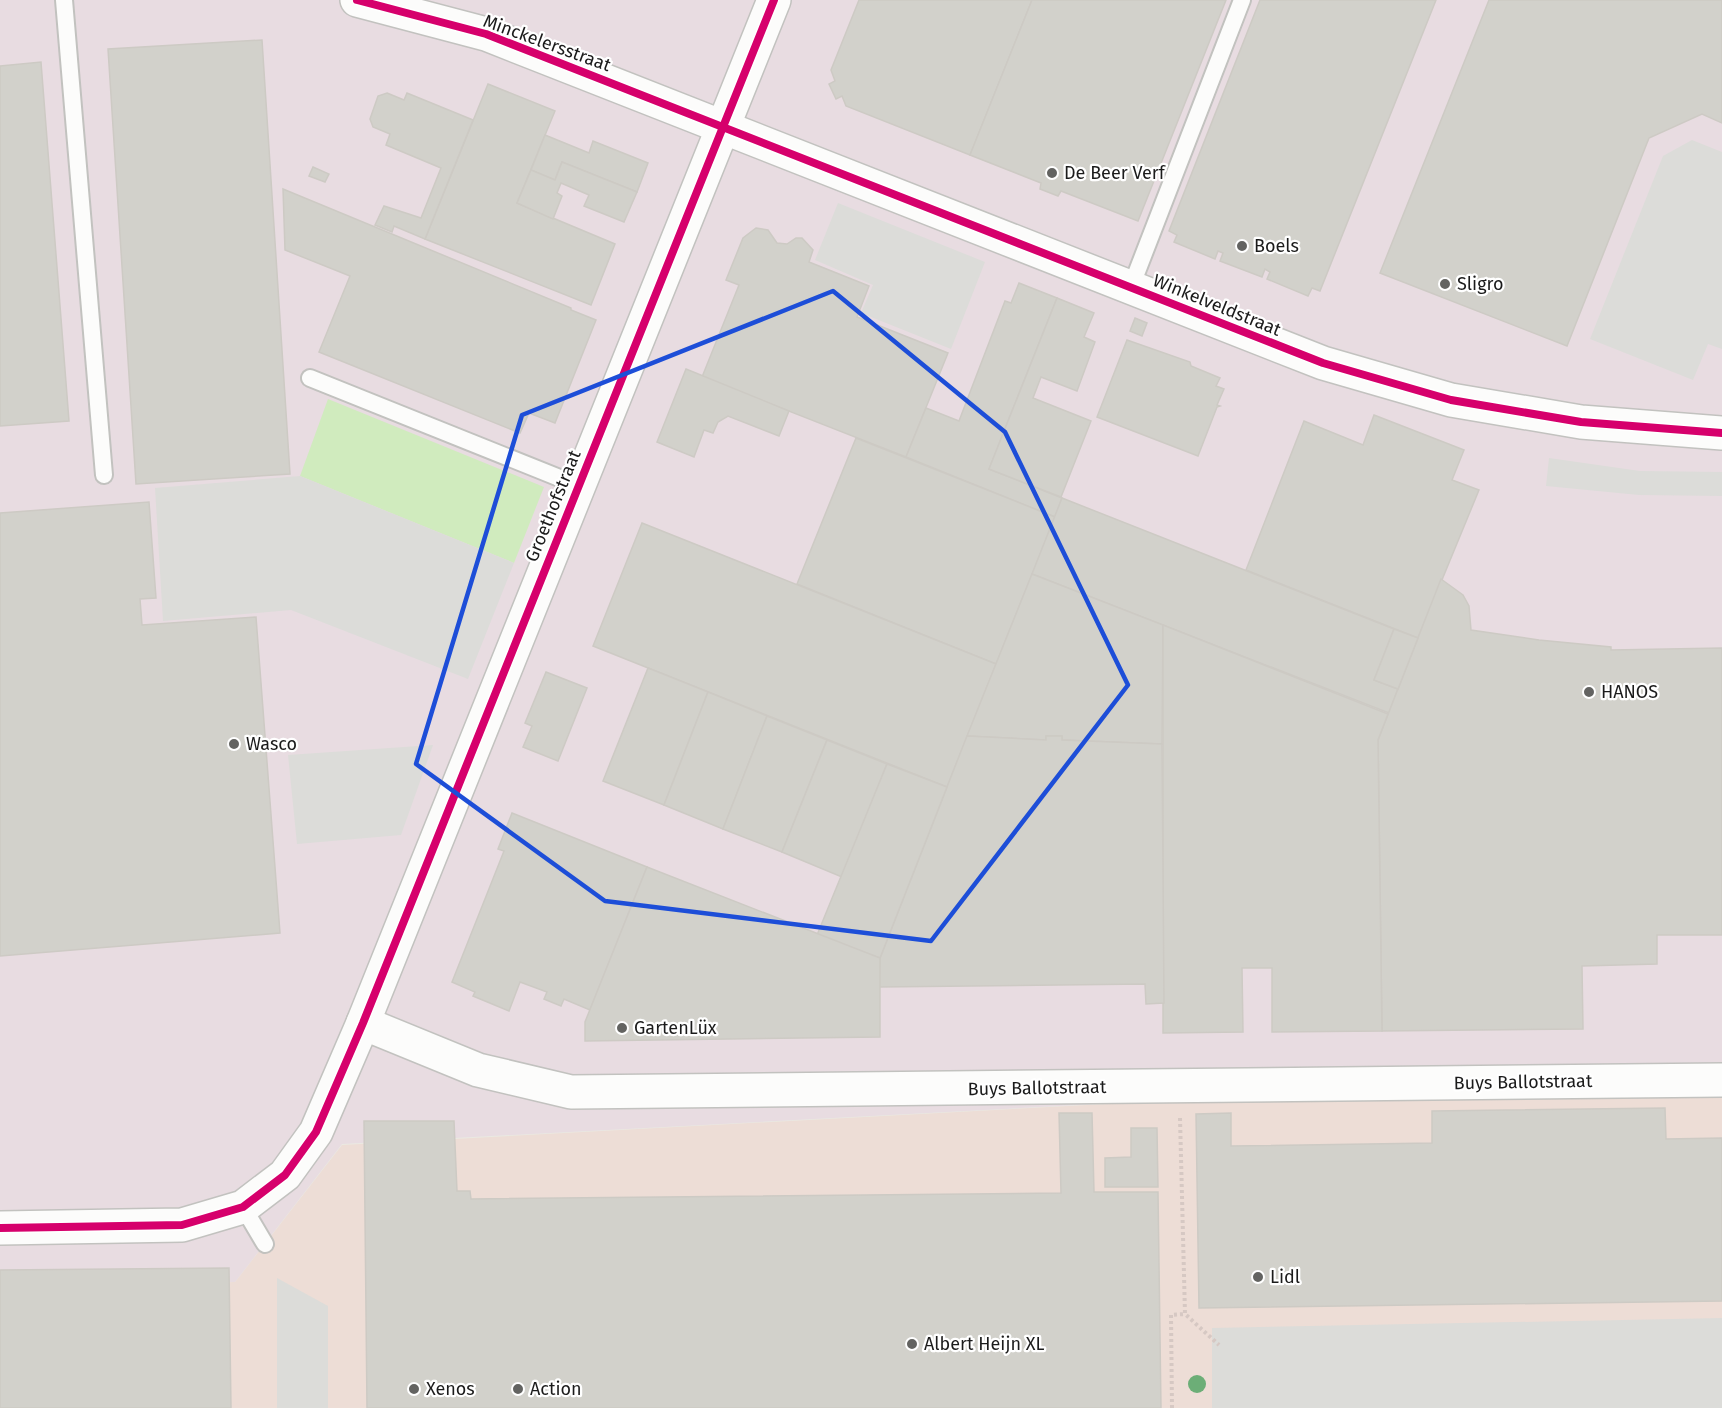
<svg xmlns="http://www.w3.org/2000/svg" width="1722" height="1408" font-family="'Fira Sans',sans-serif">
	<style>
		.commercial { fill: #edddd6 }
		.industrial { fill: #e8dce1 }
		.grass { fill: #d0ebbe }
		.parking { fill: #dcdcd9 }
		.building { fill: #d2d1cb; stroke: #cdcac4; stroke-width: 1.5 }
		.lines { fill: none; stroke-linecap: round; stroke-linejoin: round }
		.service-casing { stroke: #c2c2bf; stroke-width: 20 }
		.minor-casing { stroke: #c2c2bf; stroke-width: 36 }
		.path { stroke: #d6c8c3; stroke-width: 4; stroke-dasharray: 3 3; stroke-linecap: butt }
		.service { stroke: #fcfcfb; stroke-width: 16 }
		.minor { stroke: #fcfcfb; stroke-width: 33 }
		.cycleway-casing { stroke: #fff; stroke-width: 11 }
		.cycleway { stroke: #d6006c; stroke-width: 8 }
		.tree { fill: #6cae77 }
		.marked { fill: none; stroke: #1d4ed8; stroke-width: 4.5; stroke-linejoin: round }
		.poi-dot { fill: #636361; stroke: #fff; stroke-width: 2 }
		.labels { text-anchor: middle; dominant-baseline: central; stroke-width: 4.5; stroke-linejoin: round; paint-order: stroke }
		.street-label { font-size: 18px; fill: #1b1b1b; stroke: #fff }
		.poi-label { font-size: 18px; fill: #1b1b1b; stroke: #fff; text-anchor: start }
	</style>
	<rect width="100%" height="100%" fill="#eae9e2"/>
	<polygon class="commercial" points="1722,1071 1722,1408 0,1408 0,1286 235,1282 342,1145"/>
	<polygon class="industrial" points="0,0 1722,0 1722,1071 342,1144 235,1282 0,1286"/>
	<polygon class="grass" points="328,399 544,487 514,563 300,476"/>
	<g class="parking">
		<polygon points="1692,140 1722,152 1722,349 1708,344 1693,380 1590,339 1663,156"/>
		<polygon points="838,203 985,262 951,349 861,313 873,285 815,260"/>
		<polygon points="1549,458 1640,471 1722,472 1722,496 1639,495 1546,486"/>
		<polygon points="300,476 514,563 468,679 291,610 163,621 155,488"/>
		<polygon points="433,745 401,835 297,844 288,755"/>
		<polygon points="277,1278 328,1306 328,1408 277,1408"/>
		<polygon points="1722,1318 1722,1408 1212,1408 1212,1328"/>
	</g>
	<g class="building">
		<polygon points="859,0 1032,0 970,155 846,106 842,96 836,99 829,84 835,81 831,70"/>
		<polygon points="1032,0 1226,0 1138,221 1061,191 1058,196 1040,189 1041,183 970,155"/>
		<polygon points="1260,0 1436,0 1320,291 1312,288 1308,296 1267,279 1270,272 1265,269 1262,277 1220,261 1223,253 1218,251 1215,259 1174,242 1177,235 1169,231"/>
		<polygon points="1489,0 1722,0 1722,123 1702,114 1649,138 1567,346 1380,273"/>
		<polygon points="262,40 290,474 136,484 108,49"/>
		<polygon points="41,62 69,421 0,426 0,66"/>
		<polygon points="488,84 555,111 517,203 615,244 591,305 425,239"/>
		<polygon points="387,93 404,100 407,93 473,120 425,239 394,226 392,232 375,225 384,206 421,218 441,168 386,145 390,134 373,127 370,119 378,96"/>
		<polygon points="545,135 589,153 593,141 648,163 637,192 562,162 555,180 531,170"/>
		<polygon points="562,162 637,192 624,222 584,206 589,195 561,183 557,193 562,196 553,219 517,203 531,170 555,180"/>
		<polygon points="313,167 329,174 325,182 309,176"/>
		<polygon points="283,189 571,308 571,310 596,320 555,423 529,413 520,433 319,352 350,276 285,250"/>
		<polygon points="756,228 768,230 777,243 787,244 796,238 802,238 813,250 809,262 869,286 857,317 948,353 906,457 702,377 739,285 726,280 743,238"/>
		<polygon points="1019,283 1057,298 989,469 1062,498 1055,517 906,457 926,408 959,421 1005,301 1011,303"/>
		<polygon points="1057,298 1094,313 1084,337 1095,342 1077,391 1041,377 1033,398 1091,421 1061,497 989,469"/>
		<polygon points="1135,318 1147,323 1142,336 1130,331"/>
		<polygon points="1127,340 1190,362 1191,366 1220,378 1216,386 1224,389 1217,405 1220,406 1217,407 1198,456 1097,417"/>
		<polygon points="686,369 789,411 779,436 728,416 718,422 713,433 704,430 694,457 657,442"/>
		<polygon points="1374,415 1464,450 1452,480 1479,490 1418,638 1246,570 1304,421 1363,445"/>
		<polygon points="856,438 1055,517 996,664 797,584"/>
		<polygon points="1062,498 1394,629 1374,680 1398,689 1389,713 1032,574"/>
		<polygon points="149,502 156,598 140,599 142,625 256,617 280,933 0,956 0,513"/>
		<polygon points="642,523 996,664 947,787 593,646"/>
		<polygon points="1032,574 1163,625 1162,744 1062,740 1062,736 1046,736 1046,740 967,736"/>
		<polygon points="1441,579 1463,595 1469,606 1471,630 1539,640 1611,647 1611,650 1722,648 1722,935 1657,935 1657,964 1582,966 1583,1029 1382,1031 1378,740"/>
		<polygon points="1163,625 1388,714 1378,740 1382,1031 1272,1032 1272,968 1242,968 1243,1032 1163,1033"/>
		<polygon points="1394,629 1418,638 1398,689 1374,680"/>
		<polygon points="648,668 708,692 664,805 603,781"/>
		<polygon points="546,672 587,688 558,761 523,747 532,726 525,723"/>
		<polygon points="708,692 767,716 723,829 664,805"/>
		<polygon points="767,716 827,740 782,852 723,829"/>
		<polygon points="967,736 1046,740 1046,736 1062,736 1062,740 1162,744 1164,1003 1146,1004 1145,984 879,987 880,958"/>
		<polygon points="827,740 887,764 842,877 782,852"/>
		<polygon points="887,764 947,787 880,958 817,935"/>
		<polygon points="512,813 647,867 590,1010 564,999 561,1006 544,999 547,992 520,982 509,1011 473,996 475,992 452,982 504,851 498,849"/>
		<polygon points="647,867 880,958 880,1037 585,1041 585,1022"/>
		<polygon points="1665,1108 1666,1139 1722,1138 1722,1301 1199,1308 1196,1114 1231,1113 1231,1146 1432,1143 1432,1111"/>
		<polygon points="1059,1113 1092,1113 1094,1192 1158,1192 1161,1408 367,1408 364,1121 454,1121 457,1191 470,1191 471,1199 1061,1193"/>
		<polygon points="1131,1128 1157,1128 1158,1187 1105,1187 1105,1158 1131,1157"/>
		<polygon points="229,1268 231,1408 0,1408 0,1270"/>
	</g>
	<g class="lines">
		<defs>
			<g id="service">
				<polyline points="64,0 104,475"/>
				<polyline points="1131,287 1242,0"/>
				<polyline points="310,378 577,485"/>
				<polyline points="243,1207 265,1244"/>
			</g>
			<g id="minor">
				<polyline points="357,0 486,34 1323,363 1451,400 1581,422 1722,433"/>
				<polyline points="363,1023 478,1070 571,1092 1722,1080"/>
				<polyline points="0,1228 182,1225 243,1207 285,1175 316,1132 363,1023 774,0"/>
			</g>
		</defs>
		<use href="#service" class="service-casing"/>
		<use href="#minor" class="minor-casing"/>
		<g class="path">
			<polyline points="1180,1118 1185,1314 1219,1345"/>
			<polyline points="1172,1408 1171,1315 1185,1314"/>
		</g>
		<use href="#service" class="service"/>
		<use href="#minor" class="minor"/>
		<defs>
			<g id="cycleway">
				<polyline points="357,0 486,34 1323,363 1451,400 1581,422 1722,433"/>
				<polyline points="0,1228 182,1225 243,1207 285,1175 316,1132 363,1023 774,0"/>
			</g>
		</defs>
		<use href="#cycleway" class="cycleway-casing"/>
		<use href="#cycleway" class="cycleway"/>
	</g>
	<circle class="tree" cx="1197" cy="1384" r="9"/>
	<path class="marked" d="M833,291L1005,432L1128,685L931,941L605,901L416,764L522,415Z"/>
	<g class="poi-dot">
		<circle cx="1052" cy="173" r="6"/>
		<circle cx="1242" cy="246" r="6"/>
		<circle cx="1445" cy="284" r="6"/>
		<circle cx="1589" cy="692" r="6"/>
		<circle cx="234" cy="744" r="6"/>
		<circle cx="622" cy="1028" r="6"/>
		<circle cx="1258" cy="1277" r="6"/>
		<circle cx="912" cy="1344" r="6"/>
		<circle cx="414" cy="1389" r="6"/>
		<circle cx="518" cy="1389" r="6"/>
	</g>
	<g class="labels">
		<g class="street-label">
			<text transform="translate(547 43) rotate(20)">Minckelersstraat</text>
			<text transform="translate(1217 305) rotate(22)">Winkelveldstraat</text>
			<text transform="translate(553 506) rotate(-68)">Groethofstraat</text>
			<text transform="translate(1523 1082) rotate(-1)">Buys Ballotstraat</text>
			<text transform="translate(1037 1088) rotate(-1)">Buys Ballotstraat</text>
		</g>
		<g class="poi-label">
			<text x="1064" y="173">De Beer Verf</text>
			<text x="1254" y="246">Boels</text>
			<text x="1457" y="284">Sligro</text>
			<text x="1601" y="692">HANOS</text>
			<text x="246" y="744">Wasco</text>
			<text x="634" y="1028">GartenLüx</text>
			<text x="1270" y="1277">Lidl</text>
			<text x="924" y="1344">Albert Heijn XL</text>
			<text x="426" y="1389">Xenos</text>
			<text x="530" y="1389">Action</text>
		</g>
	</g>
</svg>
